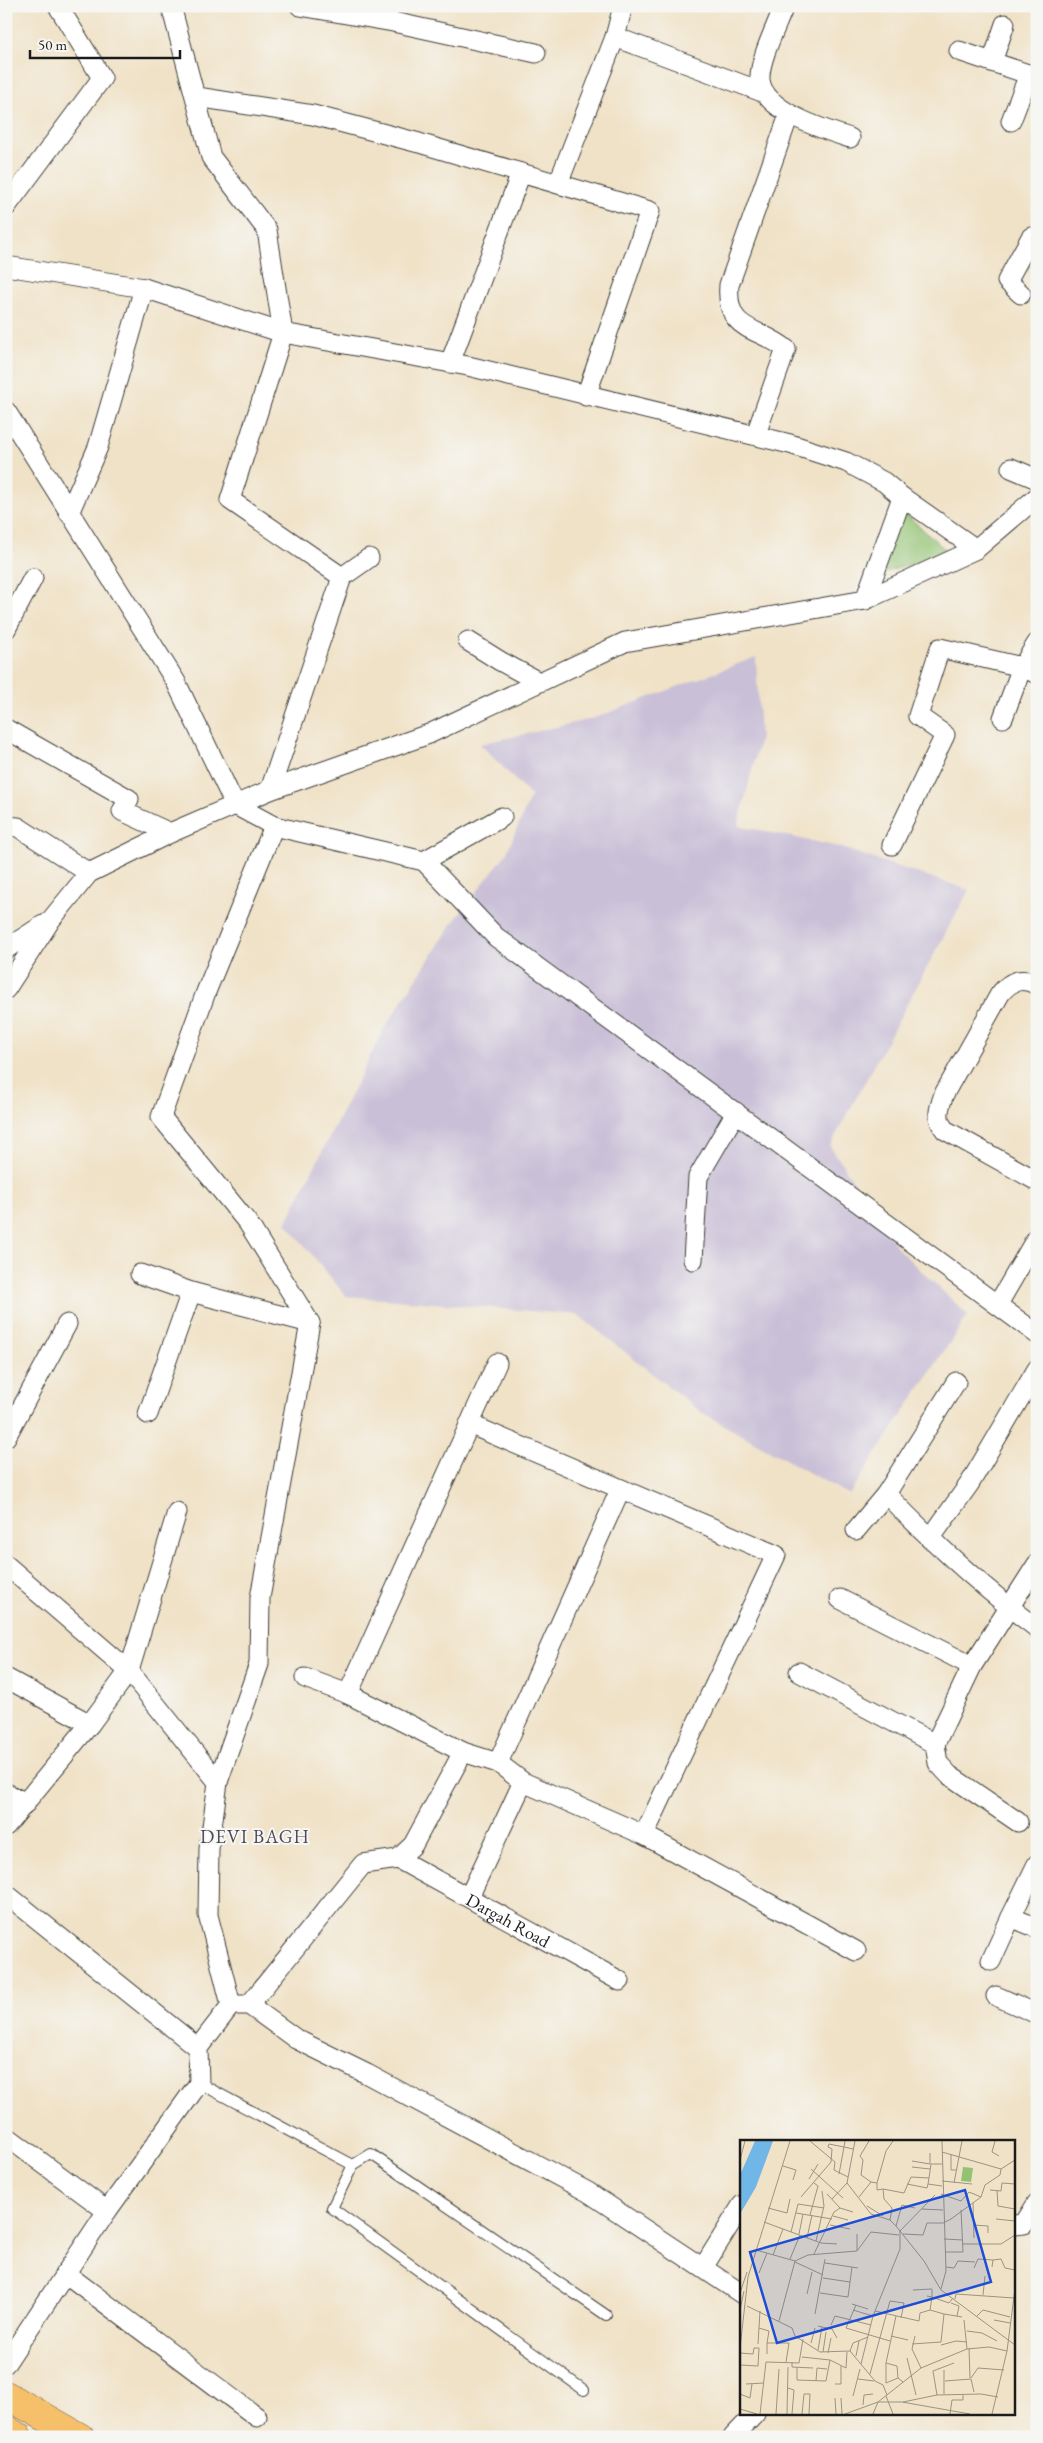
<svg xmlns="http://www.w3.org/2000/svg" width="1043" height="2443" font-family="'EB Garamond',serif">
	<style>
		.industrial { fill: #c9bfd7 }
		.green { fill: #93c272; stroke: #586f47 }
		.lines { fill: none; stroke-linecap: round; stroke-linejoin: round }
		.service-casing { stroke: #3c3a36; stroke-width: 12 }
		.minor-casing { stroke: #3c3a36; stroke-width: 21 }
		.trunk-casing { stroke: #3c3a36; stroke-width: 29 }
		.service { stroke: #fff; stroke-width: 10 }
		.minor { stroke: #fff; stroke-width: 19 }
		.trunk { stroke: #f6c06b; stroke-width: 28 }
		.labels { text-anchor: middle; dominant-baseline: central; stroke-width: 4; stroke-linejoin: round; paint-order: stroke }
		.street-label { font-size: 18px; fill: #1c1c1c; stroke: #f6f6f2 }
		.neighbourhood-label { font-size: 19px; letter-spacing: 1px; fill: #4f495e; stroke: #f6f6f2 }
		.inset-road { fill: none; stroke: #9b9383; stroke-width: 1 }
		.view { fill: #1d4ed8; fill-opacity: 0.15; stroke: #1d4ed8; stroke-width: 2.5 }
		.inset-edge { fill: none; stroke: #1c1c1c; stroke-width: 2.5 }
	</style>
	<rect width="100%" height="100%" fill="#f6f6f2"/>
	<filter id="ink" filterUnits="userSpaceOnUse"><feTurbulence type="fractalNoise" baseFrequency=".02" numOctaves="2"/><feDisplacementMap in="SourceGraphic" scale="10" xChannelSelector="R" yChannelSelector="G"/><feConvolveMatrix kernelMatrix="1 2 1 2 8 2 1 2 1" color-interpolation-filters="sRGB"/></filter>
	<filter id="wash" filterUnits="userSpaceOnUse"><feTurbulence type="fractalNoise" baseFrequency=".0096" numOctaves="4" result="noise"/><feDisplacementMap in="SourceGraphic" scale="20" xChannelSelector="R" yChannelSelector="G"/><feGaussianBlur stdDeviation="1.12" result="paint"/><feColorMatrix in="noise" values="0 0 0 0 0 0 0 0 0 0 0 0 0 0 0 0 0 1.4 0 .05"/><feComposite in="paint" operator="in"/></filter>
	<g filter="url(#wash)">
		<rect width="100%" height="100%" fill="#f0e2c7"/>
		<polygon class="industrial" points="756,657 760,738 738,826 835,846 969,890 830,1146 899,1250 968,1315 849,1495 701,1412 578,1315 346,1296 286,1223 384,1029 454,921 506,854 531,796 480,744 592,719"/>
		<polygon class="green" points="894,504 948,552 865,579"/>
	</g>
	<g filter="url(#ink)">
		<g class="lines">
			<defs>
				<g id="service">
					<polyline points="199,2083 353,2165 371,2154 606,2315"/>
					<polyline points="353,2165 332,2208 584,2390"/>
				</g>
				<g id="minor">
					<polyline points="171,6 211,157 267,230 283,333 230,500 342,577 270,790"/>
					<polyline points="300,6 393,22 536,53"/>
					<path d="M784,6C777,25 759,60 760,79C762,111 825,130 850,138"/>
					<polyline points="615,37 765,93"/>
					<polyline points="959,51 1037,77"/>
					<polyline points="992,62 1005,24"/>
					<polyline points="197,97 313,115 419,143 650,211 586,396"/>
					<polyline points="1011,121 1029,74"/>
					<polyline points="558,184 615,37 623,6"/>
					<polyline points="6,207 102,78 58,6"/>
					<polyline points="6,266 144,288 283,333 468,366 790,444 846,462 884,482 902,497 976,549"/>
					<polyline points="1021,294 1007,281 1031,237 1037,239"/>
					<polyline points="450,363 521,173"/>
					<polyline points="6,411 176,682 235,805 274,826 424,861 496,937 1037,1334"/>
					<path d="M756,434L786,349C758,326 725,333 729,285L789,115"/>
					<polyline points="1011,468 1037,479"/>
					<polyline points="69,513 98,447 144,288"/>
					<polyline points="342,577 369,558"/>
					<polyline points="865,600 902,497"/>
					<polyline points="6,629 33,578"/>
					<polyline points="468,641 500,661 539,682"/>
					<polyline points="1003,718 1022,667 1037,674"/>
					<polyline points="6,729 129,799 122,811 170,833"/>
					<polyline points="6,826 18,827 89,873"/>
					<polyline points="892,845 945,735 918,716 940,648 1022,667 1037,643"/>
					<polyline points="424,861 502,817"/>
					<polyline points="6,949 43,925"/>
					<path d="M1037,985C1022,976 1010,981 1000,994L944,1094C939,1108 935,1118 945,1130L1037,1181"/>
					<polyline points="6,989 50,921 89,873 170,833 270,790 429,734 625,642 865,600 976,549 1037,497"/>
					<polyline points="693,1260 698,1177 736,1112"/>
					<polyline points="140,1274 191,1292 310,1323"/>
					<polyline points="998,1304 1037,1237"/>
					<polyline points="148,1414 191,1292"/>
					<polyline points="469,1424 776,1555 644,1835"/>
					<polyline points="6,1437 67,1324"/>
					<path d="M886,1494C933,1542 982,1588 1037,1628"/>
					<polyline points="856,1530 886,1494 956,1382"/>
					<polyline points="930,1539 970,1483 1037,1369"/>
					<polyline points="6,1565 129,1671 218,1782"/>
					<polyline points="840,1599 972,1666"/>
					<polyline points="799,1672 935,1744"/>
					<polyline points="6,1678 90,1724"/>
					<polyline points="305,1678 348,1694 463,1752 498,1763 523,1782 644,1835 856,1951"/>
					<polyline points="348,1694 497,1363"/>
					<polyline points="498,1763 620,1490"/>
					<polyline points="6,1793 26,1803"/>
					<polyline points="1018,1822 949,1775 938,1763 935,1744 972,1666 1037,1564"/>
					<polyline points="6,1826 90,1724 129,1671 177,1512"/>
					<path id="s1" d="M398,1859L620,1981"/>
					<polyline points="6,1894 198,2048"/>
					<polyline points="469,1897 523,1782"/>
					<polyline points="1011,1917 1037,1864"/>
					<polyline points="991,1961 1011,1917 1037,1928"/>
					<polyline points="996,1996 1037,2014"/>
					<polyline points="231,2005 249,2005 296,2039 367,2074 588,2192 742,2294"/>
					<polyline points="249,2005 363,1864 398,1859 413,1845 463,1752"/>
					<polyline points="6,2136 107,2211"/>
					<polyline points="1014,2225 1024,2224 1037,2203"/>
					<polyline points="704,2266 742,2205"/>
					<polyline points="65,2273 257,2417"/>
					<polyline points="6,2363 107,2211 199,2083 198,2048 231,2005 208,1915 209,1849 218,1782 259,1664 260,1598 310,1323 248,1223 161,1117 206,992 274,826"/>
					<polyline points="733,2437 755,2414"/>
				</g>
				<g id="trunk">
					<polyline points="6,2395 80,2437"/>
					<polyline points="6,2429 18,2437"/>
				</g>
			</defs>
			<use href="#service" class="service-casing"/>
			<use href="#minor" class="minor-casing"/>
			<use href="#trunk" class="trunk-casing"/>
			<use href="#service" class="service"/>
			<use href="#minor" class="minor"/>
			<use href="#trunk" class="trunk"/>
		</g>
	</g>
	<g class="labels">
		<g class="street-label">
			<text stroke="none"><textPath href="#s1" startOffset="126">Dargah Road</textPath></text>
		</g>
		<g class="neighbourhood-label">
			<text x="255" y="1836">DEVI BAGH</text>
		</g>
	</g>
	<g transform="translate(740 2140)">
		<rect width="275" height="275" fill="#f0e2c7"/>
		<path d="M223,27L233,28L231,42L221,41Z" fill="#93c272"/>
		<path d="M15,1H33L16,47L0,74V35Z" fill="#70b6e7"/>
		<path class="inset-road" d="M70,1L95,22L94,30L108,37M105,1L104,7L113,9M115,1L107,43L131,74L150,80L156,86L184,121L201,150L275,205M255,1L252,12L259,16M202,12L261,29L275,20M211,14V30H216M0,20L5,1M172,21L190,24V13M43,26L56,30L53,40M172,27L190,29M71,29L103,58M189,38L191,24H202M69,39L78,24M202,41L232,44M131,42L137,43V50L143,49M137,43L146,11L153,1M214,43L222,1M167,44L187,48L188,44M250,50L261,51L262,43L275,44M257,50L258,66L275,69M87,54L100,68M201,54L221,61L229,52L241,57M61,57L91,22L92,9L88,7L89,4L104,7L99,34M119,57L131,42L121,35L123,20L120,16L129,1M92,59L107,43M233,63L234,98M127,66L143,76M28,68L47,73L50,59M182,69L203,70M56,73L92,79M70,75L78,46L74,43M93,76L108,80M256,79L275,81M150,80L152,68L144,59L143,49L164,53L171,37L189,38L188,44L202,46M24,82L81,103L97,104M90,85L110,89M233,85L248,86V93M156,86L162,65L175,68M51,92L58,64L84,68M59,94L63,74M117,94V110M163,94L183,95L187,83H203L211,79L241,57L245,45L260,35L261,29M67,98L72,75M204,99L223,100M76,101L84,66L82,51M223,104H261L275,95M16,110L55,121L68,115L117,111L131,92L159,95M205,112H223L221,70M74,114L94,72L100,68L113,72M33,115L43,89M50,119L60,95M253,120L261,119L265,128L275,130M55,122L83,135M85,123L118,128M206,127L214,128L218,121L235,122M234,128L238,119L253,120L252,127M19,133L27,113M83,138L110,142M201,149L206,131L202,1M173,150L192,149V157L209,163L213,158M0,153L7,132M80,153L108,157L112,127M67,154L72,132M243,155L245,136M215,159L216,154L274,158M211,163L219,166L217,176M112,164L128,169M116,165L106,188L150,201M7,166L52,188L55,196L80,212L110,211L135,241L143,245L147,255M0,170L4,151M113,170L133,176M135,171L179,181L180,173L190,170M75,174L85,119M204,174L222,177M237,176L243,170L270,177M224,180L227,209M254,180L270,183M39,181L55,121M91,185L95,176L131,185M78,186L82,187L78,210M82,187L92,189L97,198M19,188L29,191L27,203M227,191L242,193L257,201M151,196L168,200M175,196L172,209L181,228M71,203L75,188M18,204L20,171M172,204L201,202L204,174L190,170L192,157L187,156M201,205L216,201L227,202M0,208L8,137L50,1M229,208L230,238M110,211L113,203L128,197M83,212L86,192M0,213L13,214L14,208H19L18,226L0,225M88,213L91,198M27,214V203H49L46,222M116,216L119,201M62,217L90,220L106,228L107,212M167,218L176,255M52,222V227L73,228M146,223L157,226L158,238M121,224L133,176L160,109V91L195,55M57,227V240L86,241L90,220M130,234L150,161L164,163L161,178M231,238L238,228L264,230M118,239L134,241M76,241L77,228L87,229M205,241L231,239L234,252M146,243V223L156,176M146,243L158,238L163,242M6,244L24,243M95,244H101V226M48,248L54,250L52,274M0,254L10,258L12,244M204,254V230M197,255L193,231L214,223M113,256L120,229M146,256L153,274M95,258L96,274M101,258L102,274M163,262L197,255L241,254L258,257M123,265L124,255L133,254M0,269L17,274M20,274L26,222L59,223L63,199M36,274L39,229M47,274L48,227M62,274L64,254H70L69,274M105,274L138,262L181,228L227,209L249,207L267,211M133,274L138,262H162L230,274M210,274L212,260H223V255M252,274L267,211L275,149"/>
		<path class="view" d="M225,50L251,142L37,203L10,112Z"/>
		<rect width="275" height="275" class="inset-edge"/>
	</g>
	<rect width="1043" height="2443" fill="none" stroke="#f6f6f2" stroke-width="25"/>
	<path d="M30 50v8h150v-8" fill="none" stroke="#1c1c1c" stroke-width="2.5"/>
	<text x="38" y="50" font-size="15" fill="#1c1c1c" stroke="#f6f6f2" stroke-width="4" paint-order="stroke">50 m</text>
</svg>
